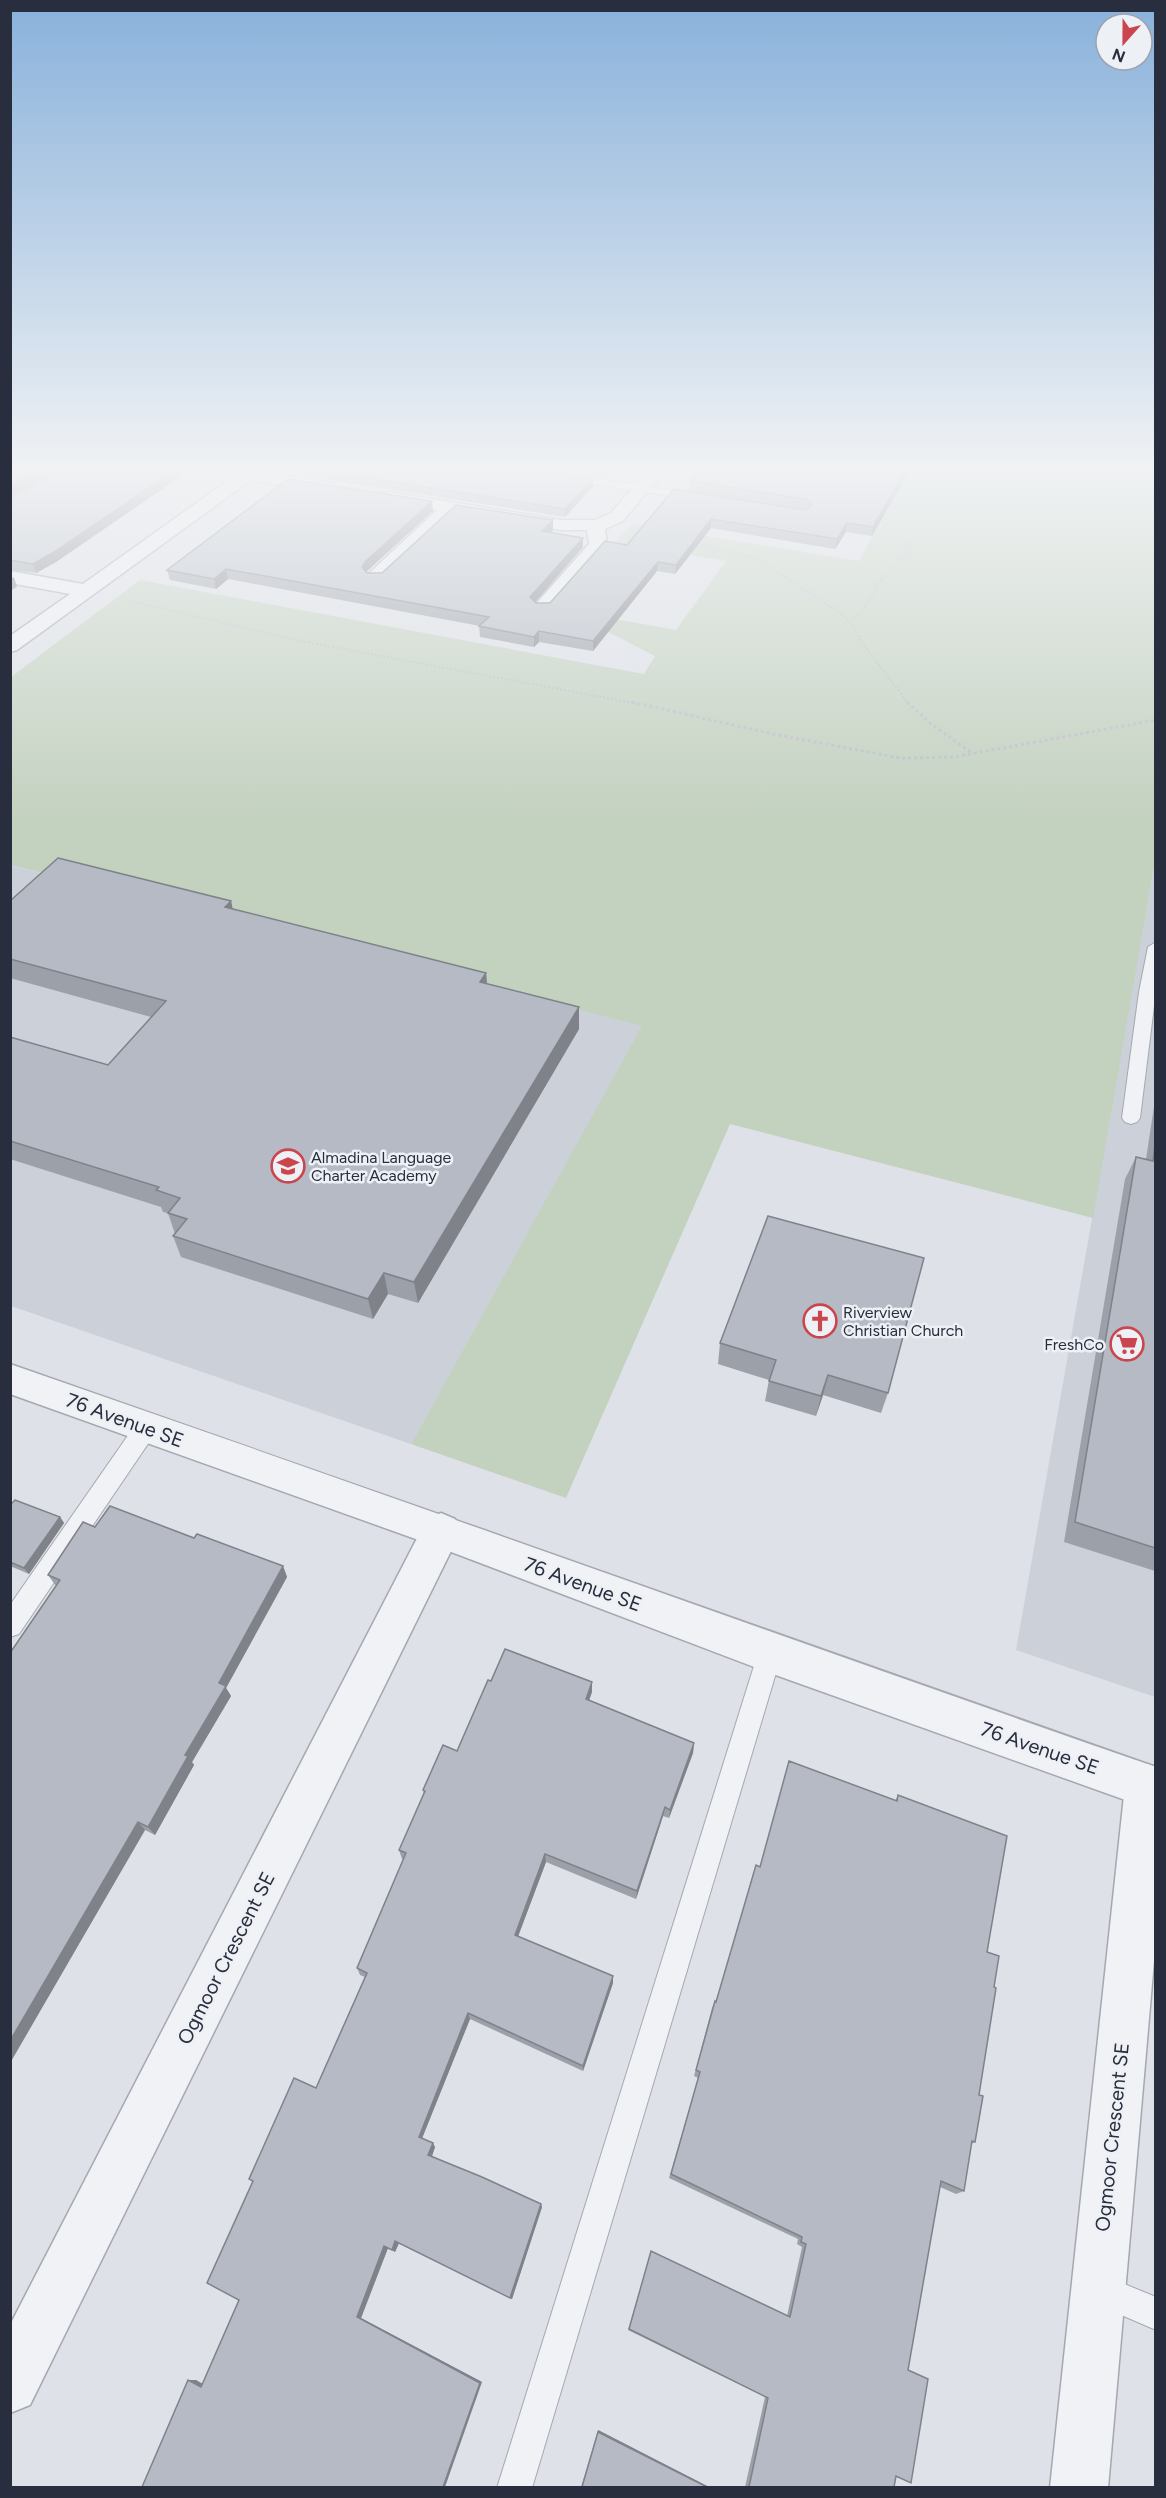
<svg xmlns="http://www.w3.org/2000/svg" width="1166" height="2498" font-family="Figtree,sans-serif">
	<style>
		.built { fill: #ccd0d9 }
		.green { fill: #c3d1bf }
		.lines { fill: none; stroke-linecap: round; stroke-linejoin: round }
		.service-casing { stroke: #a4a8b1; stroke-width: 2 }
		.minor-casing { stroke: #a4a8b1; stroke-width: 3 }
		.tertiary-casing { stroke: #a4a8b1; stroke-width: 3 }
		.path-far1 { stroke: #bdbfc6; stroke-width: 2; stroke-dasharray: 2 2; stroke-linecap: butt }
		.path { stroke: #bdbfc6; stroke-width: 3; stroke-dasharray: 3 3; stroke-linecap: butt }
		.service { fill: #f1f2f6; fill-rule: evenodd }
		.minor { fill: #f1f2f6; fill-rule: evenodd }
		.tertiary { fill: #f1f2f6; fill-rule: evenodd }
		.wall { fill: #9ca0a9 }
		.shaded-wall { fill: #7f8289 }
		.building { fill: #b5bac4; stroke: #7f8289; stroke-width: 1.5 }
		.labels { text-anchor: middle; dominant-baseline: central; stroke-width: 5; stroke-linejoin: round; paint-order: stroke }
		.poi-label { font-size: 16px; fill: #282e3e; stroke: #edf0f5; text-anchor: start }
		.near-street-label { font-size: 20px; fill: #282e3e; stroke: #edf0f5 }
	</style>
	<rect width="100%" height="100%" fill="#dee1e7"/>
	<g class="built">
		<polygon points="1155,861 1155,1697 1016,1650"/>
		<polygon points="10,865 643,1026 411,1444 11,1306"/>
	</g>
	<polygon class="green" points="909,472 1155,472 1155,861 1093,1218 730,1124 566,1498 411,1444 642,1026 11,865 11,677 140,580 644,674 655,656 587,621 592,615 676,630 726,561 614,542 632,524 859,561"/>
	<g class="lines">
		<defs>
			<g id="service">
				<polygon points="530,472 555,472 695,494 700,497 695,500 535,475"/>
				<polygon points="1156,942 1156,990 1140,1118 1137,1122 1131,1124 1125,1122 1122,1118 1139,992 1148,947"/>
				<polygon points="146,1419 154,1421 157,1428 154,1435 19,1634 10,1637 10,1605 138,1421"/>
				<polygon points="770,1641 779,1645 782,1653 532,2488 497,2488 758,1653 761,1645"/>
				<polygon points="1100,2274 1156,2297 1156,2330 1089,2301 1084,2290 1089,2279"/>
			</g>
			<g id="minor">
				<polygon points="240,472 267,472 329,483 335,484 338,488 335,492 329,493 251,480 17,650 10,652 10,636 70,594 10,583 10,571 83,584"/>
				<polygon points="646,472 663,472 623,521 605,529 607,545 550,611 536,611 533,607 589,544 587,530 561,530 455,513 382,581 368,581 365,577 437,510 383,501 380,497 383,493 389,492 561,520 595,520 611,513"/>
				<polygon points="441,1513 455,1519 460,1531 455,1543 30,2405 10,2413 10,2325 427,1519"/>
				<polygon points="1147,1764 1156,1767 1156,1938 1108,2488 1050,2488 1125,1786 1131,1770"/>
			</g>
			<path id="tertiary" d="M10,1364C393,1496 773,1634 1156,1767V1811L770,1673L438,1547L10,1394Z"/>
		</defs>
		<use href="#service" class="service-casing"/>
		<use href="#minor" class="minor-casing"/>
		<use href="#tertiary" class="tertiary-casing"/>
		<g class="path-far1">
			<polyline points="695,543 758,559 837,611 850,621 862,643 909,704"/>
			<polyline points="129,601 301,641 639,704"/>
			<polyline points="850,621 861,613 881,580 906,555 944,472"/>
		</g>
		<g class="path">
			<polyline points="632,702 773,734 900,758 954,757 1156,720"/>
			<polyline points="907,702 931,724 972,753"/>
		</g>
		<use href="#service" class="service"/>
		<use href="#minor" class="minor"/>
		<use href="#tertiary" class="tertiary"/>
	</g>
	<g class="wall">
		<polygon points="54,472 187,472 56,562 36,573 10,570 10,499"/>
		<polygon points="305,472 551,472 593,486 565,517 306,476"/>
		<polygon points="570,472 607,472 602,477"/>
		<polygon points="909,472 872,536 846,532 835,549 711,528 675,574 657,571 593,651 539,642 534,647 480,637 479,626 480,626 228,579 216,589 170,580 167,570 433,511 366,572 367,573 382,573 553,530 550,532 583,547 535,602 536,603 550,603 627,545 674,489 805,509 689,491 690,481"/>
		<polygon points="10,901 231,901 232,909 486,973 487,984 579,1007 579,1029 418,1303 388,1294 373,1319 181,1257 173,1236 175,1234 168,1213 163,1212 161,1207 10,1159 10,1037 108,1065 151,1017 10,978"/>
		<polygon points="1155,1100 1155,1571 1064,1542 1125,1179 1136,1157 1146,1159"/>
		<polygon points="720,1343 888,1393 881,1413 823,1395 816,1416 765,1401 769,1380 718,1364"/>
		<polygon points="10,1505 60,1517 64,1523 29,1574 10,1566"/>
		<polygon points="95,1527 194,1538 283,1566 287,1577 226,1688 231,1696 192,1762 194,1765 155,1835 145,1830 10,2063 10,1653 56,1586 48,1575"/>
		<polygon points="491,1681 592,1692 589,1700 694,1743 693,1753 669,1818 663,1816 636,1899 546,1862 518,1936 613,1976 613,1983 583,2071 470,2019 422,2138 435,2147 432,2156 542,2207 512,2299 399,2243 395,2252 388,2248 361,2318 482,2382 142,2487 196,2380 202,2384 239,2300 316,2088 365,1977 360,1975 357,1968 403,1859 402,1859 399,1850 424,1794 423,1790 457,1751"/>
		<polygon points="789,1761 895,1801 898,1795 987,1952 994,1987 979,2095 975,2142 971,2144 964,2191 956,2194 940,2187 908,2370 911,2483 896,2477 894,2487 745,2487 765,2397 628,2330 651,2251 787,2316 802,2247 797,2244 798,2239 669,2178 698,2078 694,2076 712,2008 715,2001 716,2002 753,1874 760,1867"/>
		<polygon points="598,2430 709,2487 581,2487"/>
	</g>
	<g class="shaded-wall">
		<polygon points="35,472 53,472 10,497 10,486"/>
		<polygon points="172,472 187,472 56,562 36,573 33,564"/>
		<polygon points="602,472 607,472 602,477"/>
		<polygon points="905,472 909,472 872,536 873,527"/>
		<polygon points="593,479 593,486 565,517 565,509"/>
		<polygon points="432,501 433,511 366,572 363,577 362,567 365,562"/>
		<polygon points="711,519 711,528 675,574 676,565"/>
		<polygon points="553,520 553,530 542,541 542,531"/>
		<polygon points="847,523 846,532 835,549 837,539"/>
		<polygon points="583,538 583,547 531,607 530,597"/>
		<polygon points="658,562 657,571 593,651 593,641"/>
		<polygon points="226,569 228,579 216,589 214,579"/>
		<polygon points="14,577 17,587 10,591 10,579"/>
		<polygon points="539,631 539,642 534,647 534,637"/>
		<polygon points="231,901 236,923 225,907"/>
		<polygon points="486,973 488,995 480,982"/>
		<polygon points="579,1007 579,1029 418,1303 414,1282"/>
		<polygon points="384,1273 388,1294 373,1319 368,1299"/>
		<polygon points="828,1375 823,1395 816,1416 821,1396"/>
		<polygon points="60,1517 64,1523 29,1574 24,1568"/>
		<polygon points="283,1566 287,1577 226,1688 231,1696 192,1762 194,1765 155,1835 148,1827 185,1755 219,1683"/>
		<polygon points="592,1682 592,1692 586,1709 586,1699"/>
		<polygon points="694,1743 693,1753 669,1818 670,1810"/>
		<polygon points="665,1807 663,1816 636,1899 637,1891"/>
		<polygon points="138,1822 145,1830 10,2063 10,2041"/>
		<polygon points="545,1854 546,1862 516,1942 515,1935"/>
		<polygon points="613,1976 613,1983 583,2071 583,2066"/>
		<polygon points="468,2013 470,2019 421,2141 419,2137"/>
		<polygon points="433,2143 435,2147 431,2159 428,2155"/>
		<polygon points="541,2204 542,2207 512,2299 510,2298"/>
		<polygon points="395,2241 399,2243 395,2252 392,2250"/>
		<polygon points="384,2246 388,2248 361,2318 482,2382 445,2487 443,2487 357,2317"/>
		<polygon points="188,2380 196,2380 208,2387 201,2387"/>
		<polygon points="598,2430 709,2487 707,2487 598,2432"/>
	</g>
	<g class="building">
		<polygon points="10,472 35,472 10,486"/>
		<polygon points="54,472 172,472 54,552 33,564 10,560 10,499"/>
		<polygon points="330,472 551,472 593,479 565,509"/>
		<polygon points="698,472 905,472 873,527 847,523 837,539 711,519 676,565 658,562 593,641 539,631 534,637 479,626 489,617 226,569 214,579 167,570 288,479 432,501 365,562 362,567 367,573 382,573 456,505 553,520 542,531 583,538 530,597 536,603 550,603 605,541 627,545 674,489 805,510 811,506 812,504 805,499 690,481"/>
		<polygon points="58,858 231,901 225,907 486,973 480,982 579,1007 414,1282 384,1273 368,1299 173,1236 187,1219 168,1213 180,1198 156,1190 159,1187 10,1141 10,1037 108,1065 166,1001 10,959 10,901"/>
		<polygon points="1155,1145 1155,1548 1075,1522 1136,1157 1153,1161"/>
		<polygon points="768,1216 924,1258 888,1393 828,1375 821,1396 769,1381 776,1360 720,1343"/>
		<polygon points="15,1500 60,1517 24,1568 10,1562 10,1505"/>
		<polygon points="110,1506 194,1538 197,1534 283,1566 219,1683 226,1686 185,1755 188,1756 148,1827 138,1822 10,2041 10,1653 60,1580 48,1575 83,1522 95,1527"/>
		<polygon points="505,1649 592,1682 586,1699 694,1743 670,1810 665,1807 637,1891 545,1854 515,1935 613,1976 583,2066 468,2013 419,2137 433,2143 428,2155 482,2177 541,2204 510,2298 395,2241 392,2250 384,2246 357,2317 480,2383 443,2487 142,2487 188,2380 201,2387 239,2300 207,2283 253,2181 249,2179 294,2078 316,2088 367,1973 357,1968 406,1853 399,1850 425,1791 423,1790 443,1745 457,1751 488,1680 491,1681"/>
		<polygon points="789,1761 897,1801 898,1795 1007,1836 987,1952 999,1956 994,1987 996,1988 979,2095 983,2096 975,2142 972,2141 964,2191 941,2181 908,2370 928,2379 911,2483 896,2476 894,2487 749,2487 768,2398 629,2329 651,2251 790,2317 806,2244 801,2242 802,2237 671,2174 700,2072 696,2070 715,2001 716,2002 756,1865 760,1867"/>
		<polygon points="598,2432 707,2487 582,2487"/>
	</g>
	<linearGradient id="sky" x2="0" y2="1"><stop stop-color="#89b1db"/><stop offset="0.57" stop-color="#f0f2f4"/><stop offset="1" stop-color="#f0f2f4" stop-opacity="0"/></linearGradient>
	<rect width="1166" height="822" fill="url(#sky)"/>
	<defs>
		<symbol id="school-ring" viewBox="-11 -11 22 22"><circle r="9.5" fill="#edf0f5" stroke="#cb454f" stroke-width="1.5"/><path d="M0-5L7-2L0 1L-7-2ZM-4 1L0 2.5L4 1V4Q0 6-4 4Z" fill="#cb454f"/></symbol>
		<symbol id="church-ring" viewBox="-11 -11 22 22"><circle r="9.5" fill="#edf0f5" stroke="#cb454f" stroke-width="1.5"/><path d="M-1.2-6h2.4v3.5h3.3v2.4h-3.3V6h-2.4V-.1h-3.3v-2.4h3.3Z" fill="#cb454f"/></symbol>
		<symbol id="supermarket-ring" viewBox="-11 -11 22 22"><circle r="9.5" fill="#edf0f5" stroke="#cb454f" stroke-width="1.5"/><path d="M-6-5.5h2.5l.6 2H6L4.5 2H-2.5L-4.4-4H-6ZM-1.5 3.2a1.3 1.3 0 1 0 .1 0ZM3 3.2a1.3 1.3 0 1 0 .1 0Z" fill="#cb454f"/></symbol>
	</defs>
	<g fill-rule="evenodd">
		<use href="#school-ring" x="269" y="1147" width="38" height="38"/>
		<use href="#church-ring" x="801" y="1302" width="38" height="38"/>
		<use href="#supermarket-ring" x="1108" y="1325" width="38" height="38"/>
	</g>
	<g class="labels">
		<g class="poi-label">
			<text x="311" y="1157">Almadina Language<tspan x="311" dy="18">Charter Academy</tspan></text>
			<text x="843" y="1312">Riverview<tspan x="843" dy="18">Christian Church</tspan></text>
			<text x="1104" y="1344" text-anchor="end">FreshCo</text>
		</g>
		<g class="near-street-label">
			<text transform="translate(125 1420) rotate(20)">76 Avenue SE</text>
			<text transform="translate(583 1584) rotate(20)">76 Avenue SE</text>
			<text transform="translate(1040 1748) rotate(19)">76 Avenue SE</text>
			<text transform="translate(226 1958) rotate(-63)">Ogmoor Crescent SE</text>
			<text transform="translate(1112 2137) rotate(-84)">Ogmoor Crescent SE</text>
		</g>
	</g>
	<rect width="1166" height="2498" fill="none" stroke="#282e3e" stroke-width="24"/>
	<g transform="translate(1124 42) rotate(201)"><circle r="28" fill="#edf0f5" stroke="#9ea2ac" stroke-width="1.5"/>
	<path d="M0-4.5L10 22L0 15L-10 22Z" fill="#cb454f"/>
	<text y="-9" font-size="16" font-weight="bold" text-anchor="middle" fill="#282e3e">N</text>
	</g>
</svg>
